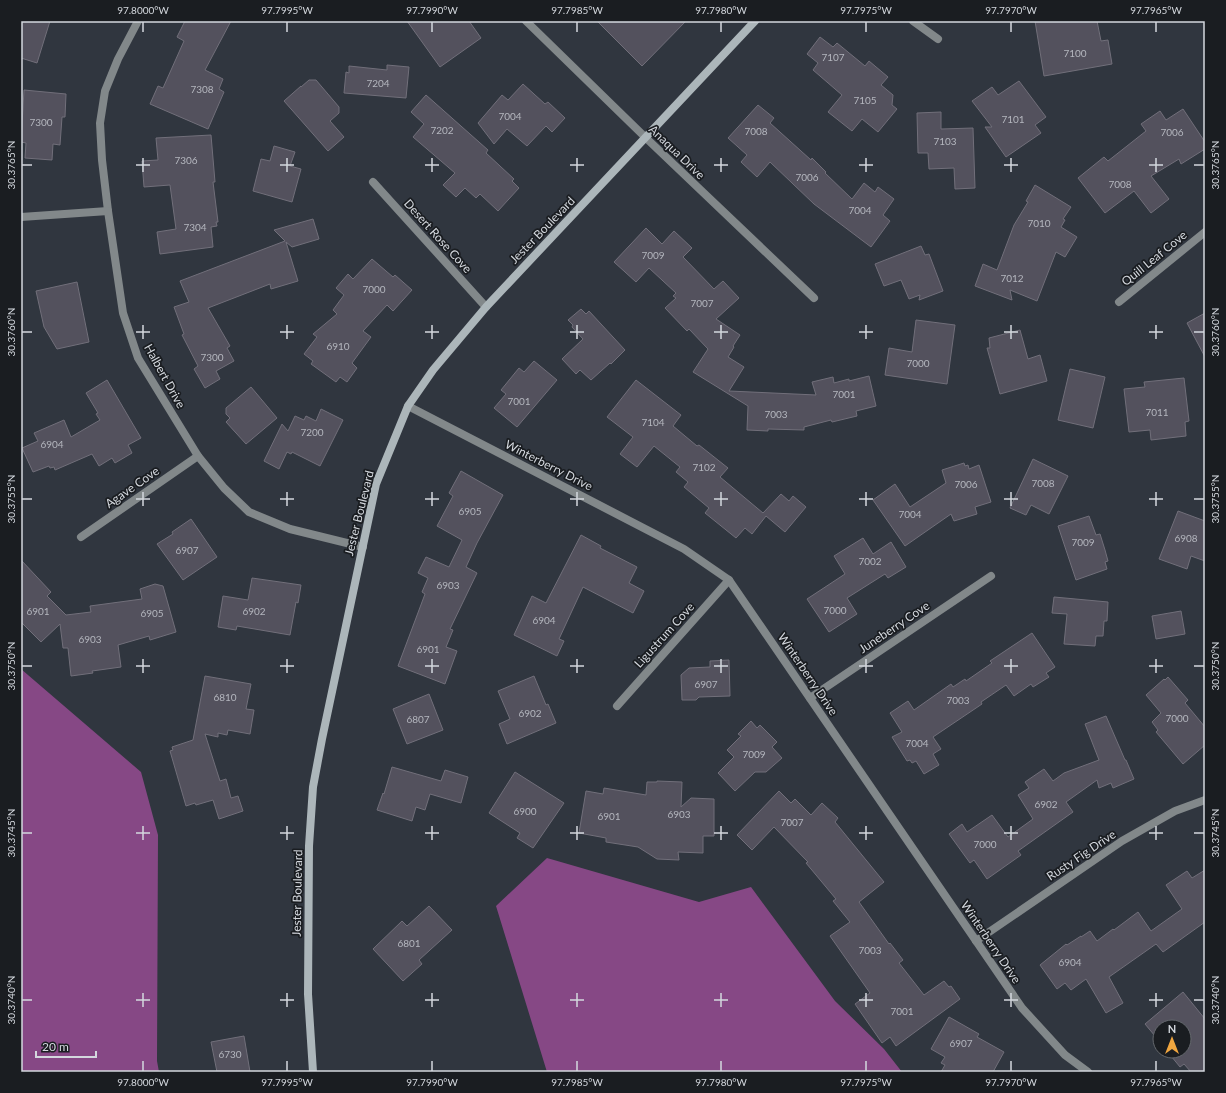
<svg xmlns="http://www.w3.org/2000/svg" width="1226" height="1093" font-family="Lato,sans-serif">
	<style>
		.forest { fill: #864885 }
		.building { fill: #53515d; stroke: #716f7a }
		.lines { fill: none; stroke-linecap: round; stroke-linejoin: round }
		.street { stroke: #82888a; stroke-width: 8 }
		.secondary { stroke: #acb6ba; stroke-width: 8 }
		.ticks { fill: none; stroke: #d4d8de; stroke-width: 1.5 }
		.labels { text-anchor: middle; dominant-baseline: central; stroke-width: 3.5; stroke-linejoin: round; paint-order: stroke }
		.number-label { font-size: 10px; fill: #b4b6be }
		.street-label { font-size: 12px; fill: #d4d8de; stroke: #1a1d21 }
		.neatline { fill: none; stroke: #d4d8de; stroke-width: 1.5 }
		.ticks-label { font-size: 10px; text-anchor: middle; fill: #d4d8de }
	</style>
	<rect width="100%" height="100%" fill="#30363f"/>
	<g class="forest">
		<polygon points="21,669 141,772 158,835 157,1061 159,1072 21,1072"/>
		<polygon points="547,858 699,902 751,887 835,1001 884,1049 902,1072 547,1072 496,906"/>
	</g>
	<g class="building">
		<polygon points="21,21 50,21 37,63 21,58"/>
		<polygon points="185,21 231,21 205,70 223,79 219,89 224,92 208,129 150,104 158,86 163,88 184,41 177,37"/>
		<polygon points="407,21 469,21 481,38 440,67"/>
		<polygon points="597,21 686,21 642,66"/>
		<polygon points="1035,21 1097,21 1101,41 1108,40 1112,64 1044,76"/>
		<polygon points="820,37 833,47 837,43 865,66 869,61 888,77 881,85 893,95 892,105 897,109 878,132 862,119 852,131 828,112 842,95 813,70 818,63 807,54"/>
		<polygon points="387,65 409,67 406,98 344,93 346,72 349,73 349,66 387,70"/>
		<polygon points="309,80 316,80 339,107 339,113 330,121 344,137 328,151 284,101 301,86 301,87"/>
		<polygon points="1019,81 1046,117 1035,125 1041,133 1006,157 985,127 992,127 972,101 992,87 998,95"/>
		<polygon points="523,84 545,104 548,102 565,118 552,132 546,126 527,146 507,129 494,144 478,123 502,95 508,100"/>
		<polygon points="24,90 66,94 65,117 62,117 60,145 53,144 52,160 25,158 26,143 21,142"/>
		<polygon points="426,95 488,150 486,153 514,179 512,181 519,188 498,211 480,194 476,198 465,188 456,197 443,185 455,173 413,137 424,124 411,112"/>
		<polygon points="758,105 774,118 770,123 811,160 812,158 826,172 825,173 852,199 864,183 875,192 878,187 894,199 883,215 890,221 871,247 814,204 770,162 757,177 741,162 747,155 728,138"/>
		<polygon points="1183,109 1205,142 1205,149 1181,164 1179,159 1151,176 1169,199 1151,213 1134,191 1105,213 1078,178 1104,157 1108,161 1146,131 1141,124 1160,111 1166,120"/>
		<polygon points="941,112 941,129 973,128 975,188 955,189 954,168 929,169 928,153 918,153 917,113"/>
		<polygon points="211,135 215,182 213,182 218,222 216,222 217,226 211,227 213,247 160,254 157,232 176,229 170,185 144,187 142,161 158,160 156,138"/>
		<polygon points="274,146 295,152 290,166 301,169 292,202 253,191 261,159 270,161"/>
		<polygon points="1035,185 1071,207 1063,219 1065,220 1061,227 1077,237 1065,257 1056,252 1037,301 1010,290 1012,300 975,286 983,264 997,270 1014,225 1028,202 1026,201"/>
		<polygon points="313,219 319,239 292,247 286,242 298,281 271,289 270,284 208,308 230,346 227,348 234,361 216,371 220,379 205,388 194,369 198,366 182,335 184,334 174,307 189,302 180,281 285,241 274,230"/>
		<polygon points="646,228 662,244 674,231 692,248 683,257 714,289 723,281 739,298 716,319 740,335 733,346 734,347 728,357 744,367 729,391 816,395 812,382 833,377 834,383 849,379 849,381 869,376 876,406 856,411 857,416 832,422 831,420 804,427 804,430 768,429 768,431 747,430 748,406 693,372 708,349 689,329 687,331 665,308 676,298 673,296 676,293 649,268 636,282 614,262"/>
		<polygon points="921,246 925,255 929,254 943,291 919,300 920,295 909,299 901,280 884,286 875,264"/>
		<polygon points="372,259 393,277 395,275 412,290 393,311 387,305 363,331 371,337 352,363 357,368 347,382 340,377 336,382 311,364 313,361 304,354 317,337 313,334 337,314 333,310 344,295 336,288 348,274 353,279"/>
		<polygon points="77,282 89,342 57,349 44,327 36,291"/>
		<polygon points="581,309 586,314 589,311 625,350 611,364 610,363 591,380 580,370 576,374 562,359 583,339 572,327 573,325 568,320"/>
		<polygon points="1205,313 1205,357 1187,323"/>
		<polygon points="916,320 955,325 947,384 885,375 889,348 912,352"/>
		<polygon points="1020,330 1028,359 1040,355 1047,381 1000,394 987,348 990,348 989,338"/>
		<polygon points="534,361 557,380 517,427 494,408 506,394 501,390 519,368 524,372"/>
		<polygon points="1070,369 1105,377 1093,428 1058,420"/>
		<polygon points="1184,378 1189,421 1185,422 1186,436 1151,440 1150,430 1129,432 1124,389 1145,387 1144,382"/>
		<polygon points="107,380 141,438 128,445 132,453 115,463 112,458 99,466 92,454 55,470 54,467 50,468 49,466 33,472 22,448 38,441 34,433 64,420 71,437 100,420 96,414 98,413 86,393"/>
		<polygon points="636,380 681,415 673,426 697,446 699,445 728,468 720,477 763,513 781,494 789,501 793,496 806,507 785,532 766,516 752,534 745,528 736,538 705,513 709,508 684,487 688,482 676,472 680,467 654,446 637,467 620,454 633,437 607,417"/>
		<polygon points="251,387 277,418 246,444 226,422 230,418 226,414 226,408"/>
		<polygon points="321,409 343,420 320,466 292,452 291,454 287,452 279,469 264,461 282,424 288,431 295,416 304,420 306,416 316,421"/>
		<polygon points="1033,459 1068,476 1049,514 1031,505 1026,515 1010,508"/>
		<polygon points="964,463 965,466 968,465 969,469 979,465 991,502 975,507 977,514 954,521 951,514 905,546 873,500 895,484 910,507 946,483 942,470"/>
		<polygon points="461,471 503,495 477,543 466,567 477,573 450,629 453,630 446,647 457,651 445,684 398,666 425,594 422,592 428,578 418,573 426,557 449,567 462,540 437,526 453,496 449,493"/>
		<polygon points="1178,511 1205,521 1205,561 1191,556 1187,569 1159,559"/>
		<polygon points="1089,516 1096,535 1100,534 1105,550 1108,561 1105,562 1107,569 1076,580 1058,526"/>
		<polygon points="191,519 217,557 183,580 157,544 173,534 172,532"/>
		<polygon points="581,535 601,546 600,548 637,567 629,583 644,591 633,613 583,587 559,639 564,641 557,656 514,635 532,596 546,603"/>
		<polygon points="863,538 873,554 891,542 906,567 888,578 885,574 847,598 857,614 829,632 807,599 845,574 834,556"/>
		<polygon points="21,560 51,592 47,596 66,615 91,612 90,606 142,599 140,589 155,584 163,586 176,632 150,640 149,636 118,645 121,667 92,671 93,673 71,676 68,648 63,648 60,624 41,642 21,622"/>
		<polygon points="252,578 301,585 298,603 296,602 290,635 237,626 236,630 218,627 223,596 248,600"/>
		<polygon points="1054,597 1108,602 1107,621 1104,621 1103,636 1096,636 1095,646 1064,644 1067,614 1052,613"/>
		<polygon points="1181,611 1185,634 1156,639 1152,616"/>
		<polygon points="1032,633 1055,667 1046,673 1049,677 1033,687 1031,684 1014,696 1006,685 981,702 982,704 933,737 941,749 933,754 939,765 924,774 916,761 912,763 910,760 907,761 892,737 902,732 890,713 908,701 914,710 951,684 953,687 965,679 966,681 992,663 990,661"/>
		<polygon points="729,660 730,696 699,697 696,700 682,700 681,675 689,668 710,667 710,661"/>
		<polygon points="205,676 251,684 246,709 254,710 250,734 228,730 227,735 218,733 218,737 205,734 220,781 226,779 231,798 238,796 243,811 219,819 213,800 196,805 195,803 186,806 170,751 173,750 172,747 193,740"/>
		<polygon points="534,676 546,705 548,704 556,723 507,744 499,724 510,719 498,691"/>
		<polygon points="1168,677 1188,700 1185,703 1205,727 1205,745 1183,764 1156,732 1158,730 1152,722 1161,713 1146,695 1164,679 1165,680"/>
		<polygon points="429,694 443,730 407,744 393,709"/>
		<polygon points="1106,716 1125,760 1126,760 1134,779 1113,788 1111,783 1099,788 1097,780 1066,802 1073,812 1018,851 1021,855 987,879 974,860 970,863 949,834 962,824 967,832 992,815 1008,837 1033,819 1018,795 1029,788 1025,782 1044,769 1053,781 1064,773 1099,760 1085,724"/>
		<polygon points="751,721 757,728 760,725 777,742 772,747 782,758 766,772 755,772 735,791 718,773 734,757 727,750 741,736 738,734"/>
		<polygon points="392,767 441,781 445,770 468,777 461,803 430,794 425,810 416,807 412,821 377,810 383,793 384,794"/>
		<polygon points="515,772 564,803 533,848 517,838 520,833 489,813"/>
		<polygon points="657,781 682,782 681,807 691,798 714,799 714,836 703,836 703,853 678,852 679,860 657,859 638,847 606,842 606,838 579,833 586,791 603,794 604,788 646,795 647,782 657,782"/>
		<polygon points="779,791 791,803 795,799 811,815 822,803 838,818 835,822 884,882 859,902 889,944 890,943 903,960 899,963 924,995 944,981 949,987 951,986 960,999 896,1046 890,1037 882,1043 855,1004 870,993 830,936 850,922 833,901 836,899 806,863 808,862 774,827 752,850 737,835"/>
		<polygon points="1205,870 1205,922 1163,952 1156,944 1109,977 1123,1003 1106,1013 1086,979 1071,990 1065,983 1057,989 1040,965 1066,944 1067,945 1081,936 1081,937 1090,931 1097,941 1113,929 1114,930 1138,912 1151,931 1182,909 1166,885 1187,871 1192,878"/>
		<polygon points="429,906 452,930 419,960 422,964 403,981 373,949 402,921 407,926"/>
		<polygon points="1183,992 1205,1019 1205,1072 1191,1072 1184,1064 1180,1067 1167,1051 1184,1051 1184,1027 1160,1027 1160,1042 1145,1024"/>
		<polygon points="949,1017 979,1034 977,1037 1004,1052 993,1072 941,1072 945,1065 941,1063 945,1057 931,1049"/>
		<polygon points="244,1036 250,1072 217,1072 211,1042"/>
	</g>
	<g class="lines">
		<g class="street">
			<polyline points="138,21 118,59 105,91 100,123 102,160 108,211 123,313 138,358 198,456 224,488 249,512 290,529 363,547"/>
			<polyline points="526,21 646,138 814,298"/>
			<polyline points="913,21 938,39"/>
			<polyline points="373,182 486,307"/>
			<polyline points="21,217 108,211"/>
			<polyline points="1119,302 1205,232"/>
			<polyline points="408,406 684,549 729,580 1022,1008 1065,1055 1088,1072"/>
			<polyline points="81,537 198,456"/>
			<polyline points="810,698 991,576"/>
			<polyline points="617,706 729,580"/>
			<polyline points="976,941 1122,841 1175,811 1205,800"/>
		</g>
		<polyline class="secondary" points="313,1072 308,994 309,846 313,787 322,739 376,484 408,406 433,370 486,307 755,21"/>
	</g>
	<path class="ticks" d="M143,22V32M287,22V32M432,22V32M577,22V32M721,22V32M866,22V32M1011,22V32M1156,22V32M143,158V172M287,158V172M432,158V172M577,158V172M721,158V172M866,158V172M1011,158V172M1156,158V172M22,165H32M136,165H150M280,165H294M425,165H439M570,165H584M714,165H728M859,165H873M1004,165H1018M1149,165H1163M1194,165H1204M143,325V339M287,325V339M432,325V339M577,325V339M721,325V339M866,325V339M1011,325V339M1156,325V339M22,332H32M136,332H150M280,332H294M425,332H439M570,332H584M714,332H728M859,332H873M1004,332H1018M1149,332H1163M1194,332H1204M143,492V506M287,492V506M432,492V506M577,492V506M721,492V506M866,492V506M1011,492V506M1156,492V506M22,499H32M136,499H150M280,499H294M425,499H439M570,499H584M714,499H728M859,499H873M1004,499H1018M1149,499H1163M1194,499H1204M143,659V673M287,659V673M432,659V673M577,659V673M721,659V673M866,659V673M1011,659V673M1156,659V673M22,666H32M136,666H150M280,666H294M425,666H439M570,666H584M714,666H728M859,666H873M1004,666H1018M1149,666H1163M1194,666H1204M143,826V840M287,826V840M432,826V840M577,826V840M721,826V840M866,826V840M1011,826V840M1156,826V840M22,833H32M136,833H150M280,833H294M425,833H439M570,833H584M714,833H728M859,833H873M1004,833H1018M1149,833H1163M1194,833H1204M143,993V1007M287,993V1007M432,993V1007M577,993V1007M721,993V1007M866,993V1007M1011,993V1007M1156,993V1007M22,1000H32M136,1000H150M280,1000H294M425,1000H439M570,1000H584M714,1000H728M859,1000H873M1004,1000H1018M1149,1000H1163M1194,1000H1204M143,1061V1071M287,1061V1071M432,1061V1071M577,1061V1071M721,1061V1071M866,1061V1071M1011,1061V1071M1156,1061V1071"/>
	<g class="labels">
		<g class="number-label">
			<text x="1075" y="53">7100</text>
			<text x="833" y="57">7107</text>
			<text x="378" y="83">7204</text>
			<text x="202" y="89">7308</text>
			<text x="865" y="100">7105</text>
			<text x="510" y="116">7004</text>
			<text x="1013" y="119">7101</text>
			<text x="41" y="122">7300</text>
			<text x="442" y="130">7202</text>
			<text x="756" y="131">7008</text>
			<text x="1172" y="132">7006</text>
			<text x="945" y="141">7103</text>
			<text x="186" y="160">7306</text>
			<text x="807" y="177">7006</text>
			<text x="1120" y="184">7008</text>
			<text x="860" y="210">7004</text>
			<text x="1039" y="223">7010</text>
			<text x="195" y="227">7304</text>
			<text x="653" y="255">7009</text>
			<text x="1012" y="278">7012</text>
			<text x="374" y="289">7000</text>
			<text x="702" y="303">7007</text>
			<text x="338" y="346">6910</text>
			<text x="212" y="357">7300</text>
			<text x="918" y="363">7000</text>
			<text x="844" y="394">7001</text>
			<text x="519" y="401">7001</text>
			<text x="1157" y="412">7011</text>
			<text x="776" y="414">7003</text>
			<text x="653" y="422">7104</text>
			<text x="312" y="432">7200</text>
			<text x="52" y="444">6904</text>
			<text x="704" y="467">7102</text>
			<text x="1043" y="483">7008</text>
			<text x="966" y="484">7006</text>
			<text x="470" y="511">6905</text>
			<text x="910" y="514">7004</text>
			<text x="1186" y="538">6908</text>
			<text x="1083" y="542">7009</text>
			<text x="187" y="550">6907</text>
			<text x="870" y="561">7002</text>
			<text x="448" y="585">6903</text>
			<text x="835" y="610">7000</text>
			<text x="38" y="611">6901</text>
			<text x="254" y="611">6902</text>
			<text x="152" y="613">6905</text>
			<text x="544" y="620">6904</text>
			<text x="90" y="639">6903</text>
			<text x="428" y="649">6901</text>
			<text x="706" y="684">6907</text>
			<text x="225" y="697">6810</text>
			<text x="958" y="700">7003</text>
			<text x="530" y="713">6902</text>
			<text x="1177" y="718">7000</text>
			<text x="418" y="719">6807</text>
			<text x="917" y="743">7004</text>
			<text x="754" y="754">7009</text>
			<text x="1046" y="804">6902</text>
			<text x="525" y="811">6900</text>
			<text x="679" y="814">6903</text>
			<text x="609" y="816">6901</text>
			<text x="792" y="822">7007</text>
			<text x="985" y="844">7000</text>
			<text x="409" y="943">6801</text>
			<text x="870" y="950">7003</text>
			<text x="1070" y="962">6904</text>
			<text x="902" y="1011">7001</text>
			<text x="961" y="1043">6907</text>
			<text x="230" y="1054">6730</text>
		</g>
		<g class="street-label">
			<text transform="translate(677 152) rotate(44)">Anaqua Drive</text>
			<text transform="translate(542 230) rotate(-46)">Jester Boulevard</text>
			<text transform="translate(438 236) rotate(48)">Desert Rose Cove</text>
			<text transform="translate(1154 258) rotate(-39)">Quill Leaf Cove</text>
			<text transform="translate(165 376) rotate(61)">Halbert Drive</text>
			<text transform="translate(549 465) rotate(27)">Winterberry Drive</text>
			<text transform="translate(132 487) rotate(-35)">Agave Cove</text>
			<text transform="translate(359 513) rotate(-76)">Jester Boulevard</text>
			<text transform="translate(894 627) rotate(-34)">Juneberry Cove</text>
			<text transform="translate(664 635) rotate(-48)">Ligustrum Cove</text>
			<text transform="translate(808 674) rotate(56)">Winterberry Drive</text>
			<text transform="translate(1081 855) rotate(-34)">Rusty Fig Drive</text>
			<text transform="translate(297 893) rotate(-89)">Jester Boulevard</text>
			<text transform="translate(991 942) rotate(56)">Winterberry Drive</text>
		</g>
	</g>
	<rect width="1226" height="1093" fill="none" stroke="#1a1d21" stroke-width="44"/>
	<g transform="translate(1172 1039)"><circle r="19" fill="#1a1d21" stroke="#64686d"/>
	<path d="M0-3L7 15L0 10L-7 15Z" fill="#f0a63f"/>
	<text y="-6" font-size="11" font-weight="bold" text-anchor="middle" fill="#d4d8de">N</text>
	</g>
	<path d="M36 1051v6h60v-6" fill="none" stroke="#d4d8de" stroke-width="2"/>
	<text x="42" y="1051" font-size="12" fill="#d4d8de" stroke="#1a1d21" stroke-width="3" paint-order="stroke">20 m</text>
	<rect x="22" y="22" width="1182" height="1049" class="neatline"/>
	<g class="ticks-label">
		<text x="143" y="14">97.8000°W</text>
		<text x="287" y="14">97.7995°W</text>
		<text x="432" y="14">97.7990°W</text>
		<text x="577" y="14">97.7985°W</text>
		<text x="721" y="14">97.7980°W</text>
		<text x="866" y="14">97.7975°W</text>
		<text x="1011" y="14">97.7970°W</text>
		<text x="1156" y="14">97.7965°W</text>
		<text transform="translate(11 165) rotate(-90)" y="4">30.3765°N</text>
		<text transform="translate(1215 165) rotate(-90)" y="4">30.3765°N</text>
		<text transform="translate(11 332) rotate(-90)" y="4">30.3760°N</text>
		<text transform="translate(1215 332) rotate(-90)" y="4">30.3760°N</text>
		<text transform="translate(11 499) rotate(-90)" y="4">30.3755°N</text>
		<text transform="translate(1215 499) rotate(-90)" y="4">30.3755°N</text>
		<text transform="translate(11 666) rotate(-90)" y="4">30.3750°N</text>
		<text transform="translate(1215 666) rotate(-90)" y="4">30.3750°N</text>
		<text transform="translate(11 833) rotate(-90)" y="4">30.3745°N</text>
		<text transform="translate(1215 833) rotate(-90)" y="4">30.3745°N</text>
		<text transform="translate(11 1000) rotate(-90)" y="4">30.3740°N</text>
		<text transform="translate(1215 1000) rotate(-90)" y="4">30.3740°N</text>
		<text x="143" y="1086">97.8000°W</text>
		<text x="287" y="1086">97.7995°W</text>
		<text x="432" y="1086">97.7990°W</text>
		<text x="577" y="1086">97.7985°W</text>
		<text x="721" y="1086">97.7980°W</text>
		<text x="866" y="1086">97.7975°W</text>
		<text x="1011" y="1086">97.7970°W</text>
		<text x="1156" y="1086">97.7965°W</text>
	</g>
</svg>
